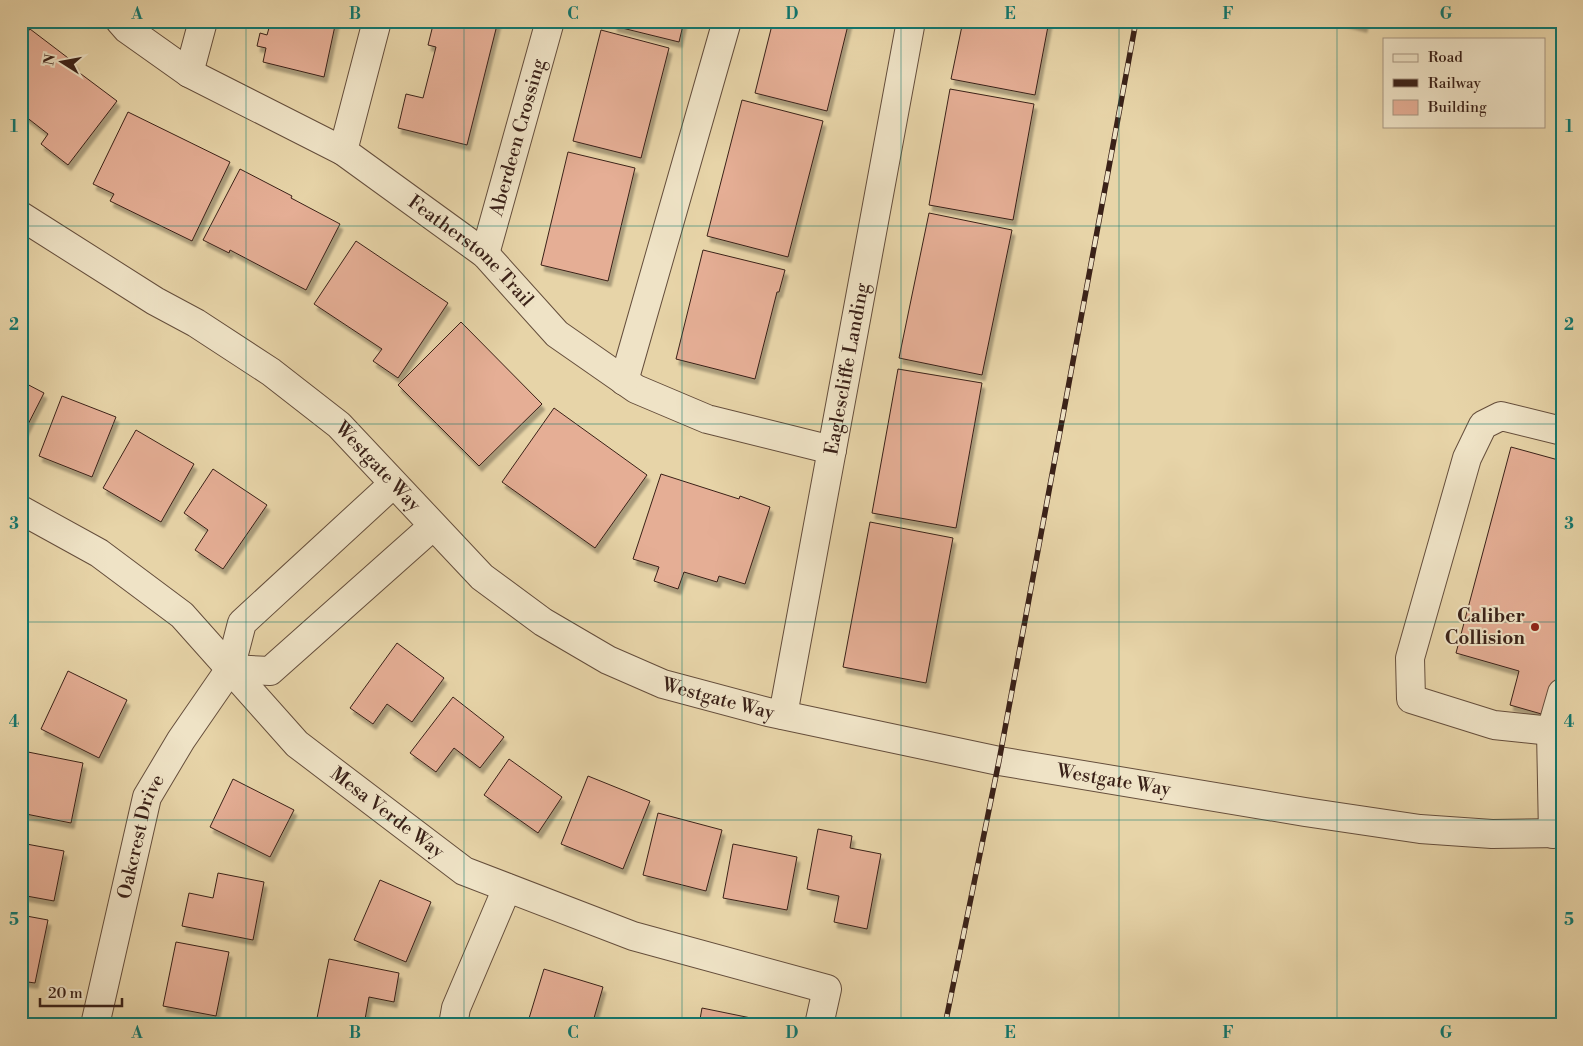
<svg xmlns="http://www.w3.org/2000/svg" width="1583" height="1046" font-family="'Libre Bodoni',serif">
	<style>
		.building { fill: #e5ae95; stroke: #3a2118; filter: url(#shadow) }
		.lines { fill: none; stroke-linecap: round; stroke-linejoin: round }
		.minor-casing { stroke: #654e3c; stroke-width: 30 }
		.minor { stroke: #efe3c6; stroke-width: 28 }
		.rail-casing { stroke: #3a2118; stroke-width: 5.5 }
		.rail { stroke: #efe3c6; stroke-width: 4; stroke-dasharray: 11; stroke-linecap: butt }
		.grid { fill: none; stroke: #0f766e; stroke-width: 1; stroke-opacity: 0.55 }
		.poi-dot { fill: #8f2418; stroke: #efe3c6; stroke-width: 2 }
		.labels { text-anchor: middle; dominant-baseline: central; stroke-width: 4; stroke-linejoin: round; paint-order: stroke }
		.street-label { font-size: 19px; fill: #3a2118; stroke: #efe3c6 }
		.poi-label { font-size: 19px; font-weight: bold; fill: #3a2118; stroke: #efe3c6; text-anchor: end }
		.neatline { fill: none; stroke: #0f766e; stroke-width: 2 }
		.grid-label { font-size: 16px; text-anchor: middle; font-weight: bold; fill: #0f766e }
	</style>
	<defs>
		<filter id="shadow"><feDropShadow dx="3" dy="5.5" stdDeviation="1" flood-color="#0004"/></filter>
	</defs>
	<rect width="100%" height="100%" fill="#e7d4a8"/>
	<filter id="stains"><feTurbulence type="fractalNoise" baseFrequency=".004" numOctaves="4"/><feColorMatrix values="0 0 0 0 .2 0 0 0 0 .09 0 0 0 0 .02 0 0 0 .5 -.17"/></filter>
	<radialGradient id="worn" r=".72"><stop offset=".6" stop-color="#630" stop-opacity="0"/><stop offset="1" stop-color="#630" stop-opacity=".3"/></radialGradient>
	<g class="building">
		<polygon points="271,21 336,21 324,77 263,62 266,48 257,46 260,33 267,35"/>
		<polygon points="434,21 498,21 467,145 398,128 406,94 423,98 436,47 428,45"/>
		<polygon points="615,21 684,21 679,42 614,26"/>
		<polygon points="773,21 849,21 827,111 755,93"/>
		<polygon points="963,21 1049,21 1035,95 951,79"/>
		<polygon points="1342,21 1365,21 1364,27"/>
		<polygon points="30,29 76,64 73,68 117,101 68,165 41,144 48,134 21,113 21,40"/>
		<polygon points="601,30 669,48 641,158 573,141"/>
		<polygon points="950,89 1034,104 1013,220 929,205"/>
		<polygon points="742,100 823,121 788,257 707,236"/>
		<polygon points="128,112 230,162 192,241 110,201 114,194 93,184"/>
		<polygon points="568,152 635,168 608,281 541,265"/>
		<polygon points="240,169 292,196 291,198 340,224 306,290 230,250 229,253 203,240"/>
		<polygon points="929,213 1012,230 982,375 899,358"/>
		<polygon points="356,241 448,303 398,378 373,361 382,349 314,304"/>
		<polygon points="703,250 785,270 779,292 777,292 755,379 676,359"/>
		<polygon points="461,322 542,404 479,466 398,385"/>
		<polygon points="898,369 982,383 956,528 872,513"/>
		<polygon points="21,381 44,393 21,438"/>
		<polygon points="62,396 116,417 92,477 39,456"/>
		<polygon points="554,408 647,475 595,548 502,482"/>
		<polygon points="136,430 194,464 161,522 103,488"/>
		<polygon points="1511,447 1562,461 1562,682 1552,717 1510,705 1519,671 1456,653"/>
		<polygon points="213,469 267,505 223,569 195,550 208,530 184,513"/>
		<polygon points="661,474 739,499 740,496 770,507 745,584 719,576 717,582 684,572 678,589 654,581 659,567 633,559"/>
		<polygon points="870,522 953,538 926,683 843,667"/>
		<polygon points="397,643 444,678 412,722 387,704 373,724 350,708"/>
		<polygon points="68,671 127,700 99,758 41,729"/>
		<polygon points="453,697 504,737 480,768 454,748 436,772 410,753"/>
		<polygon points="23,751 83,763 71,823 21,813 21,761"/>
		<polygon points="509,759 562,797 538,833 484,795"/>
		<polygon points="588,776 650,801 623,869 561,844"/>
		<polygon points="233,779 294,810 270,857 210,827"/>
		<polygon points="658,813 722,830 706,891 643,875"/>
		<polygon points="818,829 852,836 850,848 881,854 867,929 834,922 839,896 807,889"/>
		<polygon points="21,843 64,851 54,901 21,895"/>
		<polygon points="733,844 797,857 787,910 723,898"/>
		<polygon points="218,873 264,882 253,940 182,926 189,893 213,898"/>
		<polygon points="380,880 431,902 406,962 354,940"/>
		<polygon points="21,915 48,920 35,983 21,981"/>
		<polygon points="176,942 229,952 216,1016 163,1006"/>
		<polygon points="329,959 399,973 394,1002 369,997 364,1025 316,1023"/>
		<polygon points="544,969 603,987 592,1025 527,1025"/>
		<polygon points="702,1008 751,1018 749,1025 699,1025"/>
	</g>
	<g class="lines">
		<defs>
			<g id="minor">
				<path id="s1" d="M120,21L127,29L189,73L343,151L485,254L557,334L636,389L707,419L832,450"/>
				<polyline points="189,73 203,21"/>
				<polyline points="343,151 377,21"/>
				<path id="s2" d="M21,216L155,301L196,323L271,372L339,425L482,577L543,622L608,660L663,684L768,712L999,761L1305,812L1420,829L1492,834L1562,833"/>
				<path id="s3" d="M485,254L550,21"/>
				<polyline points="624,381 727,21"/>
				<polyline points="1562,431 1501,416 1483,425 1467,458 1410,658 1411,699 1494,725 1551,731 1562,693"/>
				<path id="s4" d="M21,510L99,553L182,615L297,744L464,871L633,936L827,989L819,1025"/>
				<polyline points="230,669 270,671 433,526"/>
				<path id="s5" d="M783,715L911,21"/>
				<polyline points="1553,834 1551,731 1562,728"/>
				<path id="s6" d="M95,1025L147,797L181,740L230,669L242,623L393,484"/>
				<polyline points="453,1025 456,1008 507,888"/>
			</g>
		</defs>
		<use href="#minor" class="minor-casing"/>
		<use href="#minor" class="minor"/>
		<defs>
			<polyline id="rail" points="945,1025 999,761 1136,21"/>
		</defs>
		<use href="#rail" class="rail-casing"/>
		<use href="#rail" class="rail"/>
	</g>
	<path class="grid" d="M246,21V1025M464,21V1025M682,21V1025M901,21V1025M1119,21V1025M1337,21V1025M21,226H1562M21,424H1562M21,622H1562M21,820H1562"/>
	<circle class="poi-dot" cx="1535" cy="627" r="5"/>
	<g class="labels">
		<g class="street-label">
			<text stroke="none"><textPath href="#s3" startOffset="121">Aberdeen Crossing</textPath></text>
			<text stroke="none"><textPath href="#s1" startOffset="422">Featherstone Trail</textPath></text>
			<text stroke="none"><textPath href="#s5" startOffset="352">Eaglescliffe Landing</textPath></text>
			<text stroke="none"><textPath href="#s2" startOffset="438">Westgate Way</textPath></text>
			<text stroke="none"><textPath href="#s2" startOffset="858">Westgate Way</textPath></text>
			<text stroke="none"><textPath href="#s2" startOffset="1262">Westgate Way</textPath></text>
			<text stroke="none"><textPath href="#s4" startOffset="479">Mesa Verde Way</textPath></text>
			<text stroke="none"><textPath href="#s6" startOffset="194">Oakcrest Drive</textPath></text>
		</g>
		<g class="poi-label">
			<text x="1525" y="616">Caliber<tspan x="1525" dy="22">Collision</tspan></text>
		</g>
	</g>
	<rect width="1583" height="1046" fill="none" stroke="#e7d4a8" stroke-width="55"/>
	<rect x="1383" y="38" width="162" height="90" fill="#efe3c6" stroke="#a79580"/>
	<rect x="1393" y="54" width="25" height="8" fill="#efe3c6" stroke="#a79580"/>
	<text x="1428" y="62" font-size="15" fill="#3a2118">Road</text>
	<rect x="1393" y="79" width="25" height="8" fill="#3a2118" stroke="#a79580"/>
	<text x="1428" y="88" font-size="15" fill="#3a2118">Railway</text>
	<rect x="1393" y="100" width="25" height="15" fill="#e5ae95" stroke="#a79580"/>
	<text x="1428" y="112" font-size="15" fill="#3a2118">Building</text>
	<g transform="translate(62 62) rotate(281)" stroke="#efe3c6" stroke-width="4" paint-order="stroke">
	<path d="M0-4L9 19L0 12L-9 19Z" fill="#3a2118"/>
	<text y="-8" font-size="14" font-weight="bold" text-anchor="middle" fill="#3a2118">N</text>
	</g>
	<path d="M40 998v8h82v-8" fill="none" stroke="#3a2118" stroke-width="2.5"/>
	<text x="48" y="998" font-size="15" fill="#3a2118" stroke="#efe3c6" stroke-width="4" paint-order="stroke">20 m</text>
	<rect x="28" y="28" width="1528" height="990" class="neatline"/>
	<g class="grid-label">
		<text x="137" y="19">A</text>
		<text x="355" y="19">B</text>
		<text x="573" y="19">C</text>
		<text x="792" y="19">D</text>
		<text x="1010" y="19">E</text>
		<text x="1228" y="19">F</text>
		<text x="1446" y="19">G</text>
		<text x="14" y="132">1</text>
		<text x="1569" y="132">1</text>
		<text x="14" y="330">2</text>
		<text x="1569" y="330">2</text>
		<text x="14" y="529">3</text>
		<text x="1569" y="529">3</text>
		<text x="14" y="727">4</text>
		<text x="1569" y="727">4</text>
		<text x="14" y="925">5</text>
		<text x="1569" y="925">5</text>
		<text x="137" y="1038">A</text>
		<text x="355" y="1038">B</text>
		<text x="573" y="1038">C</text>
		<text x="792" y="1038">D</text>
		<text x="1010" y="1038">E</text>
		<text x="1228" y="1038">F</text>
		<text x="1446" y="1038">G</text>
	</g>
	<rect width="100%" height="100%" filter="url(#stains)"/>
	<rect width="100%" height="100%" fill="url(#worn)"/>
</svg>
